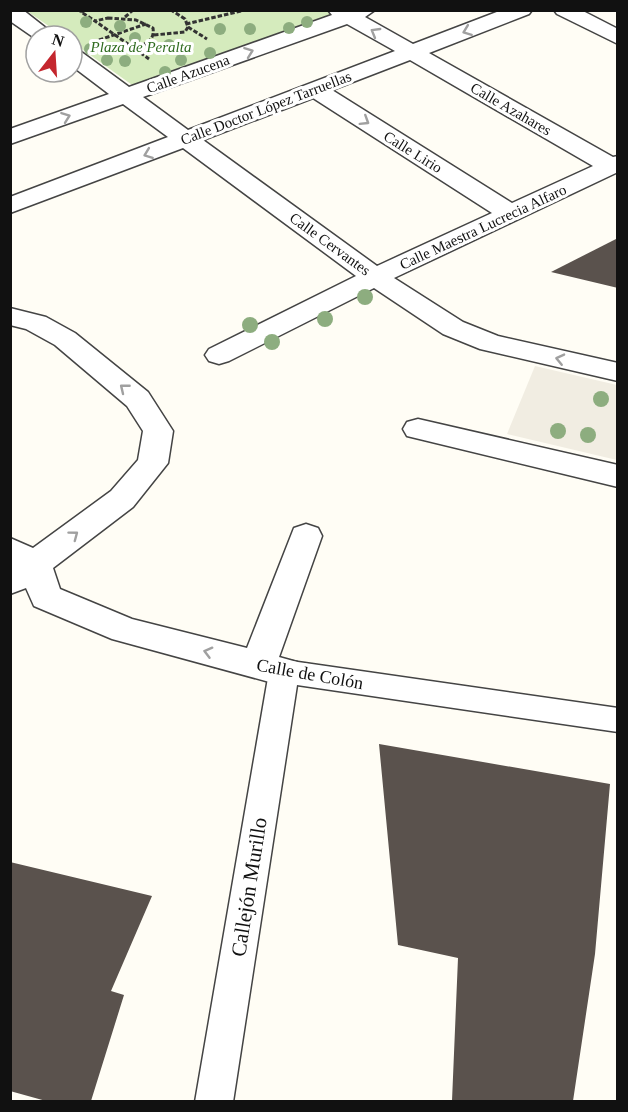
<svg xmlns="http://www.w3.org/2000/svg" width="628" height="1112" font-family="Georgia,serif">
	<style>
		.green { fill: #d5ebbd }
		.plaza { fill: #f1ede2 }
		.building { fill: #5a524d }
		.lines { fill: none; stroke-linecap: round; stroke-linejoin: round }
		.pedestrian-casing { stroke: #444; stroke-width: 3 }
		.minor-casing { stroke: #444; stroke-width: 3 }
		.path { stroke: #333; stroke-width: 3; stroke-dasharray: 4.5 2; stroke-linecap: butt }
		.pedestrian { fill: #fff; fill-rule: evenodd }
		.minor { fill: #fff; fill-rule: evenodd }
		.tree { fill: #8dad7f }
		.oneway { stroke: #a0a0a0 }
		.labels { text-anchor: middle; dominant-baseline: central; stroke-width: 6; stroke-linejoin: round; paint-order: stroke }
		.far-park-label { font-size: 15px; font-style: italic; fill: #2f6b1f; stroke: #fff }
		.far-street-label { font-size: 15px; fill: #111; stroke: #fff }
		.street-label { font-size: 18px; fill: #111; stroke: #fff }
		.near-street-label { font-size: 21px; fill: #111; stroke: #fff }
	</style>
	<rect width="100%" height="100%" fill="#fffdf5"/>
	<polygon class="green" points="327,10 336,16 135,87 72,42 72,36 63,36 27,11"/>
	<polygon class="plaza" points="535,366 617,385 617,460 507,434"/>
	<g class="building">
		<polygon points="618,238 618,288 551,272"/>
		<polygon points="379,744 610,784 595,954 573,1101 452,1101 458,958 398,945"/>
		<polygon points="10,862 152,896 111,991 124,995 91,1101 46,1101 10,1091"/>
	</g>
	<g class="lines">
		<defs>
			<polygon id="pedestrian" points="284,660 618,708 618,732 297,685 233,1102 195,1102 269,672 274,664"/>
			<g id="minor">
				<polygon points="10,10 23,10 56,36 36,36 36,39 10,21"/>
				<path d="M328,10H375L365,17L413,44L502,10H532L529,14L429,53L613,157L618,156V172L394,278L463,322L498,336L618,363V381L480,349L443,334L374,288L229,361L219,364L209,361L205,355L209,349L356,276L183,148L10,213V197L168,137L123,104L10,144V129L109,94L72,66V50L80,51L129,87L332,15ZM347,24L395,51L188,130L143,97ZM410,60L593,166L512,203L332,90ZM313,98L492,213L377,266L203,140Z"/>
				<polygon points="554,10 581,10 618,29 618,44 557,14"/>
				<polygon points="10,308 46,317 75,333 148,392 173,431 168,463 133,507 53,568 60,589 132,619 247,648 294,528 306,524 318,528 322,536 279,657 297,662 302,672 297,682 284,686 112,639 34,606 26,588 10,594 10,538 33,548 111,491 138,460 143,431 127,406 55,345 26,329 10,325"/>
				<polygon points="418,419 618,465 618,487 407,436 403,429 407,422"/>
			</g>
		</defs>
		<use href="#pedestrian" class="pedestrian-casing"/>
		<use href="#minor" class="minor-casing"/>
		<g class="path">
			<polyline points="85,10 81,12 95,21"/>
			<polyline points="125,17 133,10"/>
			<path d="M108,18L136,20L153,28C155,41 145,44 135,49L95,21Z"/>
			<polyline points="186,24 245,10"/>
			<polyline points="188,27 207,39"/>
			<polyline points="154,35 185,32 188,27 185,19 171,10"/>
			<polyline points="99,40 146,24"/>
			<polyline points="135,49 149,59"/>
		</g>
		<use href="#pedestrian" class="pedestrian"/>
		<use href="#minor" class="minor"/>
	</g>
	<g class="tree">
		<circle cx="86" cy="22" r="6"/>
		<circle cx="307" cy="22" r="6"/>
		<circle cx="120" cy="26" r="6"/>
		<circle cx="289" cy="28" r="6"/>
		<circle cx="220" cy="29" r="6"/>
		<circle cx="250" cy="29" r="6"/>
		<circle cx="135" cy="38" r="6"/>
		<circle cx="169" cy="45" r="6"/>
		<circle cx="90" cy="49" r="6"/>
		<circle cx="210" cy="53" r="6"/>
		<circle cx="107" cy="60" r="6"/>
		<circle cx="181" cy="60" r="6"/>
		<circle cx="125" cy="61" r="6"/>
		<circle cx="165" cy="72" r="6"/>
		<circle cx="365" cy="297" r="8"/>
		<circle cx="325" cy="319" r="8"/>
		<circle cx="250" cy="325" r="8"/>
		<circle cx="272" cy="342" r="8"/>
		<circle cx="601" cy="399" r="8"/>
		<circle cx="558" cy="431" r="8"/>
		<circle cx="588" cy="435" r="8"/>
	</g>
	<defs><path id="oneway-chevron" d="M-2-3.5L2.5 0L-2 3.5" fill="none" stroke-width="1.6" stroke-linecap="round" stroke-linejoin="round" transform="scale(1.5)"/></defs>
	<g class="oneway">
		<use href="#oneway-chevron" transform="translate(467 31) rotate(159)"/>
		<use href="#oneway-chevron" transform="translate(375 32) rotate(-150)"/>
		<use href="#oneway-chevron" transform="translate(249 52) rotate(-20)"/>
		<use href="#oneway-chevron" transform="translate(66 117) rotate(-20)"/>
		<use href="#oneway-chevron" transform="translate(365 121) rotate(32)"/>
		<use href="#oneway-chevron" transform="translate(148 154) rotate(159)"/>
		<use href="#oneway-chevron" transform="translate(560 359) rotate(-167)"/>
		<use href="#oneway-chevron" transform="translate(124 388) rotate(-141)"/>
		<use href="#oneway-chevron" transform="translate(74 535) rotate(-37)"/>
		<use href="#oneway-chevron" transform="translate(208 652) rotate(-165)"/>
	</g>
	<g class="labels">
		<g class="far-park-label">
			<text x="141" y="47">Plaza de Peralta</text>
		</g>
		<g class="far-street-label">
			<text transform="translate(188 74) rotate(-20)">Calle Azucena</text>
			<text transform="translate(266 108) rotate(-21)">Calle Doctor López Tarruellas</text>
			<text transform="translate(511 109) rotate(30)">Calle Azahares</text>
			<text transform="translate(413 152) rotate(32)">Calle Lirio</text>
			<text transform="translate(483 227) rotate(-25)">Calle Maestra Lucrecia Alfaro</text>
			<text transform="translate(330 244) rotate(36)">Calle Cervantes</text>
		</g>
		<g class="street-label">
			<text transform="translate(310 674) rotate(10)">Calle de Colón</text>
		</g>
		<g class="near-street-label">
			<text transform="translate(249 887) rotate(-81)">Callejón Murillo</text>
		</g>
	</g>
	<rect width="628" height="1112" fill="none" stroke="#111111" stroke-width="24"/>
	<g transform="translate(54 54) rotate(17)"><circle r="28" fill="#ffffff" stroke="#a0a0a0" stroke-width="1.5"/>
	<path d="M0-4.5L10 22L0 15L-10 22Z" fill="#c4262e"/>
	<text y="-9" font-size="16" font-weight="bold" text-anchor="middle" fill="#111111">N</text>
	</g>
</svg>
